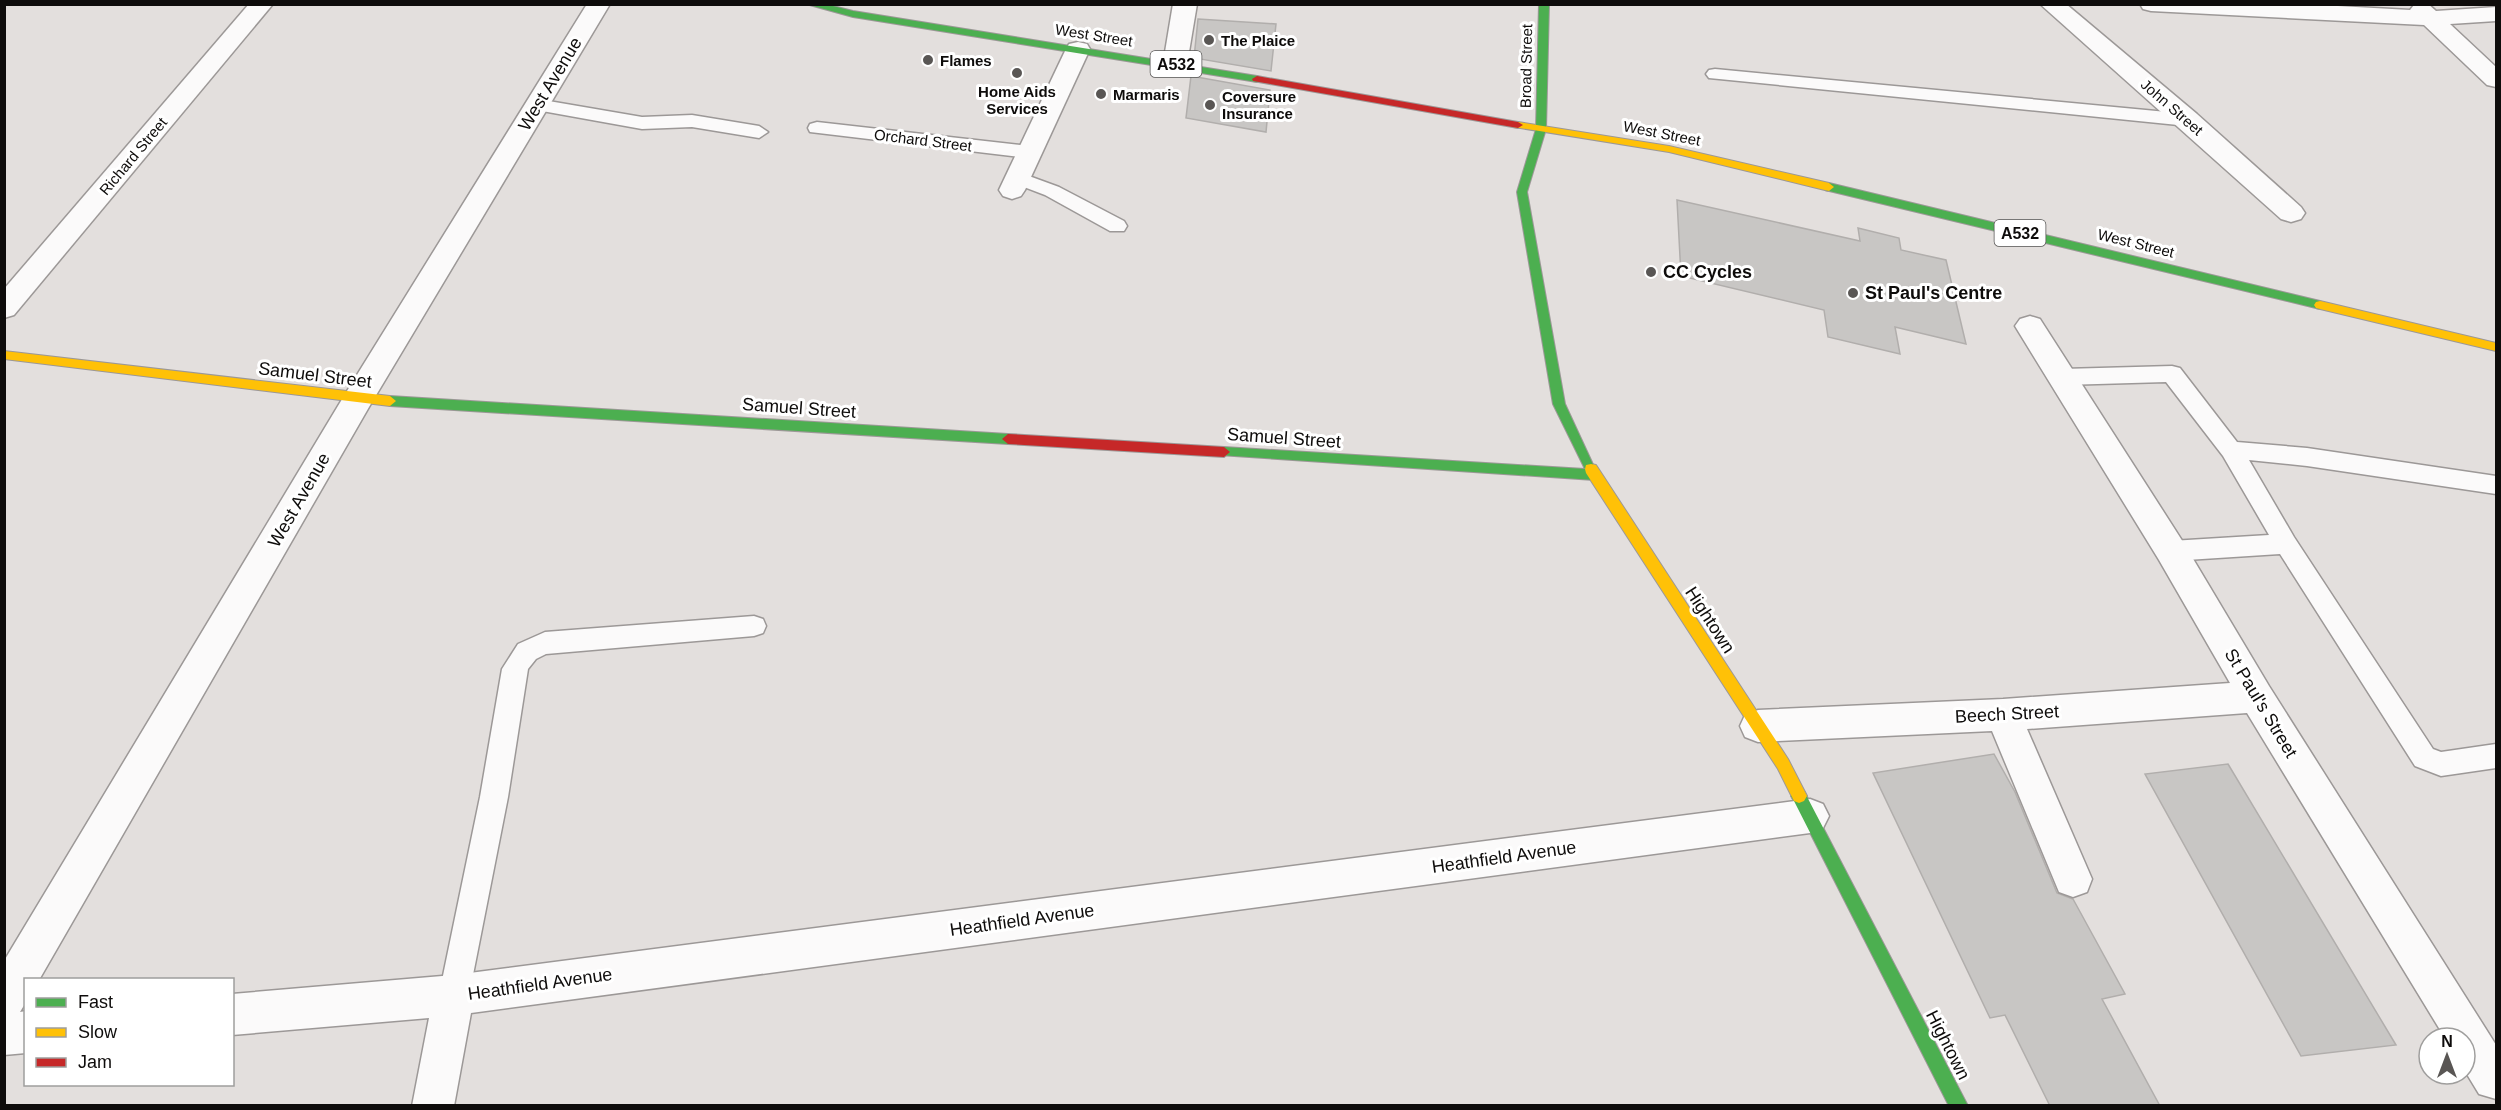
<svg xmlns="http://www.w3.org/2000/svg" width="2501" height="1110" font-family="Arial,sans-serif">
	<style>
		.building { fill: #c8c6c4; stroke: #b1aeac; stroke-width: 1.5 }
		.lines { fill: none; stroke-linecap: round; stroke-linejoin: round }
		.lane-casing { stroke: #9c9897; stroke-width: 3 }
		.street-casing { stroke: #9c9897; stroke-width: 3 }
		.fast-casing { stroke: #9c9897; stroke-width: 2 }
		.slow-casing { stroke: #9c9897; stroke-width: 2 }
		.jam-casing { stroke: #9c9897; stroke-width: 2 }
		.lane { fill: #fbfafa; fill-rule: evenodd }
		.street { fill: #fbfafa; fill-rule: evenodd }
		.fast { fill: #4caf50; fill-rule: evenodd }
		.slow { fill: #ffc107; fill-rule: evenodd }
		.jam { fill: #c62828; fill-rule: evenodd }
		.poi-dot { fill: #595654; stroke: #fff; stroke-width: 2 }
		.labels { text-anchor: middle; dominant-baseline: central; stroke-width: 6; stroke-linejoin: round; paint-order: stroke }
		.far-street-label { font-size: 15px; fill: #0e0c0b; stroke: #fff }
		.far-poi-label { font-size: 15px; font-weight: bold; fill: #0e0c0b; stroke: #fff; text-anchor: start }
		.shield { fill: #fff; stroke: #565554; stroke-width: 1.5 }
		.shield-label { font-size: 16px; font-weight: bold; fill: #0e0c0b }
		.street-label { font-size: 18px; fill: #0e0c0b; stroke: #fff }
		.poi-label { font-size: 18px; font-weight: bold; fill: #0e0c0b; stroke: #fff; text-anchor: start }
	</style>
	<rect width="100%" height="100%" fill="#e3dfdd"/>
	<g class="building">
		<polygon points="1198,19 1276,24 1271,71 1194,58"/>
		<polygon points="1191,76 1270,90 1266,132 1186,118"/>
		<polygon points="1677,200 1860,241 1858,228 1899,238 1901,250 1946,260 1966,344 1895,327 1900,354 1828,337 1824,310 1681,276"/>
		<polygon points="1994,754 2015,792 2057,893 2073,899 2125,994 2102,999 2160,1106 2050,1106 2005,1015 1990,1018 1873,773"/>
		<polygon points="2228,764 2396,1045 2301,1056 2145,774"/>
	</g>
	<g class="lines">
		<defs>
			<g id="lane">
				<polygon points="1715,69 2188,114 2197,120 2188,126 1709,78 1706,74 1709,70"/>
				<polygon points="537,99 642,117 692,115 759,126 768,132 759,138 692,127 642,129 531,109 528,105"/>
				<polygon points="817,122 1029,146 1036,148 1038,152 1036,156 1029,158 810,132 808,128 810,124"/>
				<polygon points="1018,172 1059,187 1124,221 1127,226 1124,231 1110,231 1045,195 1011,182 1008,178 1011,174"/>
				<polygon points="2172,366 2180,368 2237,442 2307,448 2496,476 2496,494 2307,466 2249,460 2294,537 2433,749 2441,752 2496,744 2496,768 2441,776 2415,766 2280,554 2171,561 2163,558 2159,551 2163,544 2171,541 2269,535 2223,456 2166,382 2063,385 2055,383 2052,377 2055,371 2063,369"/>
				<polygon points="754,616 763,619 766,626 763,633 754,636 546,654 536,659 528,669 508,797 469,995 464,1005 454,1010 444,1005 439,995 480,797 502,669 518,644 545,632"/>
			</g>
			<g id="street">
				<polygon points="249,4 273,4 14,315 4,318 4,289"/>
				<polygon points="587,4 610,4 369,407 39,980 26,980 26,1002 20,1012 26,1011 26,1053 4,1055 4,961 347,391"/>
				<polygon points="1173,4 1197,4 1187,64 1184,69 1175,71 1166,69 1163,64"/>
				<polygon points="2040,4 2066,4 2197,114 2301,207 2305,213 2301,219 2291,222 2281,219"/>
				<polygon points="2140,4 2302,4 2410,10 2414,5 2428,4 2436,11 2496,7 2496,21 2450,24 2496,67 2496,87 2487,85 2424,25 2151,11 2143,9"/>
				<polygon points="1078,42 1087,44 1090,49 1025,190 1021,196 1012,199 1003,196 999,190 1066,49 1069,44"/>
				<polygon points="2030,316 2040,319 2183,542 2269,686 2496,1045 2496,1099 2479,1094 2465,1071 2465,1038 2445,1038 2247,713 2027,729 2092,879 2087,892 2073,897 2059,892 1992,731 1758,742 1745,737 1740,726 1745,715 1758,710 2003,699 2230,683 2159,560 2015,326 2020,319"/>
				<polygon points="1810,799 1823,804 1829,816 1823,828 1810,833 471,1013 454,1106 412,1106 429,1018 232,1035 232,994 454,975"/>
			</g>
			<g id="fast">
				<polygon points="806,4 825,4 853,11 1257,76 1262,79 1257,82 853,17"/>
				<polygon points="1539,4 1549,4 1546,129 1527,192 1565,404 1596,471 1600,475 1599,479 1594,480 1219,455 1218,452 1219,449 1224,447 1585,469 1553,404 1517,192 1536,129"/>
				<polygon points="1829,183 2320,301 2326,305 2320,309 1825,190 1824,187"/>
				<polygon points="390,396 1008,434 1014,439 1008,444 390,406 384,401"/>
				<polygon points="1799,789 1804,791 1968,1106 1949,1106 1794,801 1791,796 1794,791"/>
			</g>
			<g id="slow">
				<polygon points="1518,122 1669,146 1829,183 1834,187 1829,191 1669,152 1514,127 1513,125"/>
				<polygon points="2320,301 2496,343 2496,351 2316,308 2314,305 2316,302"/>
				<polygon points="4,351 390,396 396,401 390,406 4,359"/>
				<polygon points="1591,464 1596,465 1788,759 1807,796 1804,801 1799,803 1794,801 1778,769 1586,473 1585,469 1586,465"/>
			</g>
			<g id="jam">
				<polygon points="1257,76 1518,122 1523,125 1518,128 1253,81 1252,79"/>
				<polygon points="1008,434 1224,447 1230,452 1224,457 1008,444 1002,439"/>
			</g>
		</defs>
		<use href="#lane" class="lane-casing"/>
		<use href="#street" class="street-casing"/>
		<use href="#fast" class="fast-casing"/>
		<use href="#slow" class="slow-casing"/>
		<use href="#jam" class="jam-casing"/>
		<use href="#lane" class="lane"/>
		<use href="#street" class="street"/>
		<use href="#fast" class="fast"/>
		<use href="#slow" class="slow"/>
		<use href="#jam" class="jam"/>
	</g>
	<g class="poi-dot">
		<circle cx="1209" cy="40" r="6"/>
		<circle cx="928" cy="60" r="6"/>
		<circle cx="1017" cy="73" r="6"/>
		<circle cx="1101" cy="94" r="6"/>
		<circle cx="1210" cy="105" r="6"/>
		<circle cx="1651" cy="272" r="6"/>
		<circle cx="1853" cy="293" r="6"/>
	</g>
	<g class="labels">
		<g class="far-street-label">
			<text transform="translate(1094 35) rotate(9)">West Street</text>
			<text transform="translate(1526 66) rotate(-89)">Broad Street</text>
			<text transform="translate(2172 107) rotate(41)">John Street</text>
			<text transform="translate(1662 133) rotate(11)">West Street</text>
			<text transform="translate(923 140) rotate(7)">Orchard Street</text>
			<text transform="translate(133 156) rotate(-50)">Richard Street</text>
			<text transform="translate(2136 243) rotate(14)">West Street</text>
		</g>
		<g class="far-poi-label">
			<text x="1221" y="40">The Plaice</text>
			<text x="940" y="60">Flames</text>
			<text x="1017" y="91" text-anchor="middle">Home Aids<tspan x="1017" dy="17">Services</tspan></text>
			<text x="1113" y="94">Marmaris</text>
			<text x="1222" y="96">Coversure<tspan x="1222" dy="17">Insurance</tspan></text>
		</g>
		<g class="shield">
			<rect x="1150.5" y="51" width="51" height="26" rx="4.5"/>
			<rect x="1994.5" y="220" width="51" height="26" rx="4.5"/>
		</g>
		<g class="shield-label">
			<text x="1176" y="64">A532</text>
			<text x="2020" y="233">A532</text>
		</g>
		<g class="street-label">
			<text transform="translate(550 84) rotate(-59)">West Avenue</text>
			<text transform="translate(315 375) rotate(7)">Samuel Street</text>
			<text transform="translate(799 408) rotate(4)">Samuel Street</text>
			<text transform="translate(1284 438) rotate(4)">Samuel Street</text>
			<text transform="translate(299 500) rotate(-60)">West Avenue</text>
			<text transform="translate(1710 620) rotate(57)">Hightown</text>
			<text transform="translate(2261 703) rotate(59)">St Paul's Street</text>
			<text transform="translate(2007 714) rotate(-3)">Beech Street</text>
			<text transform="translate(1504 857) rotate(-8)">Heathfield Avenue</text>
			<text transform="translate(1022 920) rotate(-8)">Heathfield Avenue</text>
			<text transform="translate(540 984) rotate(-8)">Heathfield Avenue</text>
			<text transform="translate(1948 1045) rotate(63)">Hightown</text>
		</g>
		<g class="poi-label">
			<text x="1663" y="272">CC Cycles</text>
			<text x="1865" y="293">St Paul's Centre</text>
		</g>
	</g>
	<rect width="2501" height="1110" fill="none" stroke="#0e0c0b" stroke-width="12"/>
	<rect x="24" y="978" width="210" height="108" fill="#ffffff" stroke="#9f9e9d" stroke-width="1.5"/>
	<rect x="36" y="998" width="30" height="9" fill="#4caf50" stroke="#9f9e9d" stroke-width="1.5"/>
	<text x="78" y="1008" font-size="18" fill="#0e0c0b">Fast</text>
	<rect x="36" y="1028" width="30" height="9" fill="#ffc107" stroke="#9f9e9d" stroke-width="1.5"/>
	<text x="78" y="1038" font-size="18" fill="#0e0c0b">Slow</text>
	<rect x="36" y="1058" width="30" height="9" fill="#c62828" stroke="#9f9e9d" stroke-width="1.5"/>
	<text x="78" y="1068" font-size="18" fill="#0e0c0b">Jam</text>
	<g transform="translate(2447 1056)"><circle r="28" fill="#ffffff" stroke="#9f9e9d" stroke-width="1.5"/>
	<path d="M0-4.5L10 22L0 15L-10 22Z" fill="#595654"/>
	<text y="-9" font-size="16" font-weight="bold" text-anchor="middle" fill="#0e0c0b">N</text>
	</g>
</svg>
